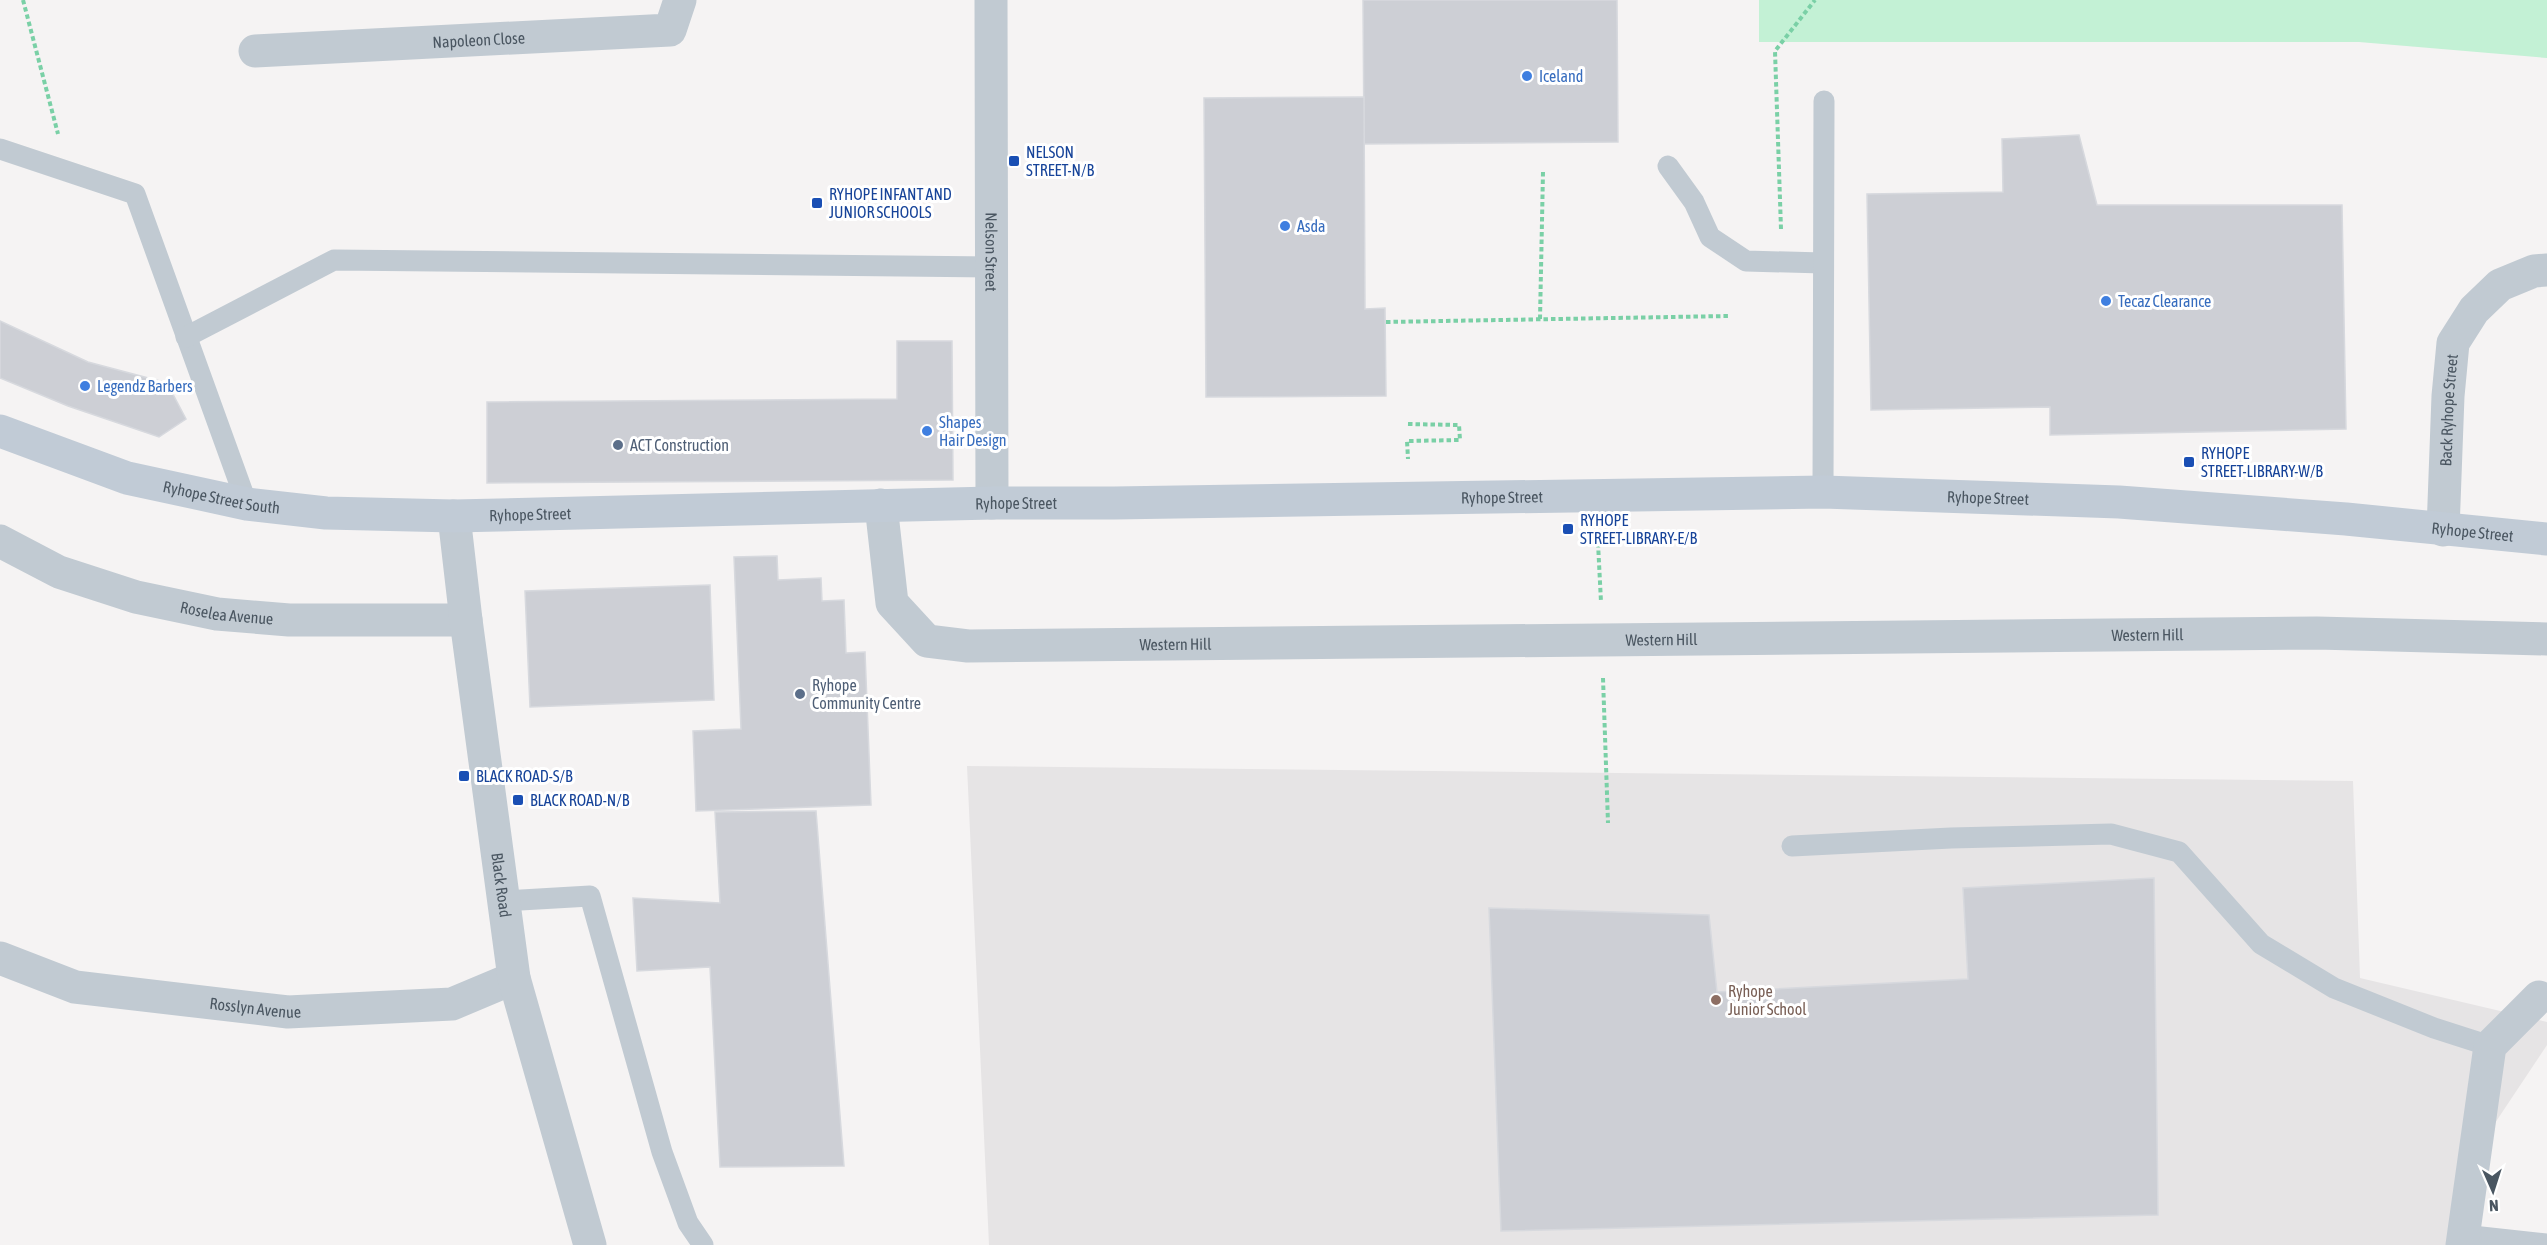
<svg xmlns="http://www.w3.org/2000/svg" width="2547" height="1245" font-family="'Asap Condensed',sans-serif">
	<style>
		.education { fill: #e6e4e5 }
		.green { fill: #c3f1d5 }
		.building { fill: #cdcfd5; stroke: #d7d9de; stroke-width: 1.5 }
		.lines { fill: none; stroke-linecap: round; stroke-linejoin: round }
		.path { stroke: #7ad0a6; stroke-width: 4; stroke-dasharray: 4.5 3; stroke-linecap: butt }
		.service { stroke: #c1cad2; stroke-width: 21 }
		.minor { stroke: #c1cad2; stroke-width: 33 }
		.tertiary { stroke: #c1cad2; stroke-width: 33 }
		.secondary { stroke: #c1cbd6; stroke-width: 33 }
		.shop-dot { fill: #3f7fe0; stroke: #fff; stroke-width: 2 }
		.transit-dot { fill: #1a4fb4; stroke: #fff; stroke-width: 2 }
		.service-dot { fill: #5c6f8a; stroke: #fff; stroke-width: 2 }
		.education-dot { fill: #8d6e63; stroke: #fff; stroke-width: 2 }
		.labels { text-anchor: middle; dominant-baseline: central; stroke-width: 6; stroke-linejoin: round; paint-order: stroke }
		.street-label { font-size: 16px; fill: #4a5661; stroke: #fff }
		.shop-label { font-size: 16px; fill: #366cbe; stroke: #fff; text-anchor: start }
		.transit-label { font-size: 16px; fill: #164399; stroke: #fff; text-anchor: start }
		.service-label { font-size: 16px; fill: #4e5e75; stroke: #fff; text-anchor: start }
		.education-label { font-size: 16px; fill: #785e54; stroke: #fff; text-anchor: start }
	</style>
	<rect width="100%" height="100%" fill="#f5f3f3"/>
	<polygon class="education" points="967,766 2353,781 2360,978 2547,1022 2547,1045 2459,1177 2474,1245 989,1245"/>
	<polygon class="green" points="1759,0 2547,0 2547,58 2359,42 1759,42"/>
	<g class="building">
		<polygon points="1363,0 1617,0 1618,142 1364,144"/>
		<polygon points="1364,97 1365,309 1385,308 1386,396 1206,397 1204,98"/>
		<polygon points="2079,135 2097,205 2342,205 2346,429 2050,435 2050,407 1871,410 1867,194 2003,192 2002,139"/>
		<polygon points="0,321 88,362 167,383 186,419 159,437 68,406 0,378"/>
		<polygon points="897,341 952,341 953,480 487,483 487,402 897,399"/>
		<polygon points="777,556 778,580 821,578 822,601 844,600 846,653 865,652 871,805 696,811 693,731 741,729 734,557"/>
		<polygon points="710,585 714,700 530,707 525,591"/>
		<polygon points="816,811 844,1166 720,1167 710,967 637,971 633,898 720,903 715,812"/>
		<polygon points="2154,878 2158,1215 1501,1231 1489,908 1709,915 1717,992 1968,979 1963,888"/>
	</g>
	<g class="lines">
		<g class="path">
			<polyline points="23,0 58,134"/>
			<polyline points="1781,229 1775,51 1815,0"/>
			<polyline points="1540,319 1543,172"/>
			<polyline points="1386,322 1728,316"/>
			<polyline points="1408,424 1459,425 1460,440 1407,441 1408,459"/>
			<polyline points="1598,543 1601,602"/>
			<polyline points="1603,678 1608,823"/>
		</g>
		<g class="service">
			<polyline points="0,149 135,194 247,504"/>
			<polyline points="1668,166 1694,202 1710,237 1746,261 1823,263"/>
			<polyline points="186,337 334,260 992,267"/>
			<polyline points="1823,492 1824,101"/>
			<polyline points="1792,846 1951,838 2111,834 2179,852 2261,944 2334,988 2434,1028 2490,1046"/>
			<polyline points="504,901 590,896 662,1152 688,1223 703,1245"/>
			<polyline points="2463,1235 2547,1244"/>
		</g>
		<g class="minor">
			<path id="s1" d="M991,0L992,503"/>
			<path id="s2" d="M255,51L670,30L680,0"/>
			<path id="s3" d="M881,505L892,603L927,641L968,646L2317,633L2547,639"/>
			<path id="s4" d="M2443,530L2448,396L2453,343L2474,310L2500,285L2534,271L2547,270"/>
			<path id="s5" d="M0,541L59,572L136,597L217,614L289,620H466"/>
			<path id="s6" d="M0,958L75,987L288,1012L452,1004L514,978"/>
			<polyline points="2462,1245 2490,1046 2539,997"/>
		</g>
		<path class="tertiary" id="s7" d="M454,516L466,620L514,978L590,1245"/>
		<path class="secondary" id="s8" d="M0,431L127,478L247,504L326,513L454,516L992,503H1114L1823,492L2119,502L2346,519L2547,539"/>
	</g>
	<g class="shop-dot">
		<circle cx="1527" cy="76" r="6"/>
		<circle cx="1285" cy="226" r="6"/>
		<circle cx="2106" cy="301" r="6"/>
		<circle cx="85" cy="386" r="6"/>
		<circle cx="927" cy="431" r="6"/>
	</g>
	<g class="transit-dot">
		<rect x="1008" y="155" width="12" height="12" rx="3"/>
		<rect x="811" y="197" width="12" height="12" rx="3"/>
		<rect x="2183" y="456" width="12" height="12" rx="3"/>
		<rect x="1562" y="523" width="12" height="12" rx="3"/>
		<rect x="458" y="770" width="12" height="12" rx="3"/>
		<rect x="512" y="794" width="12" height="12" rx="3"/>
	</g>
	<g class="service-dot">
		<circle cx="618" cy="445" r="6"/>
		<circle cx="800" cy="694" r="6"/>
	</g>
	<circle class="education-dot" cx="1716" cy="1000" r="6"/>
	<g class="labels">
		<g class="street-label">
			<text stroke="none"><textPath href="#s2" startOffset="224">Napoleon Close</textPath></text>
			<text stroke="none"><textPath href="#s1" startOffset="252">Nelson Street</textPath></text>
			<text stroke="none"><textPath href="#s4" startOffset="120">Back Ryhope Street</textPath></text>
			<text stroke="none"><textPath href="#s8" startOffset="1514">Ryhope Street</textPath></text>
			<text stroke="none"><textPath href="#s8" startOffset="232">Ryhope Street South</textPath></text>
			<text stroke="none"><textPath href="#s8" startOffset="2000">Ryhope Street</textPath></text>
			<text stroke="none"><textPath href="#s8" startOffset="1028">Ryhope Street</textPath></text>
			<text stroke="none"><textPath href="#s8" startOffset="542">Ryhope Street</textPath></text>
			<text stroke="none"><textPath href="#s8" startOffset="2486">Ryhope Street</textPath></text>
			<text stroke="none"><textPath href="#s5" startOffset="240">Roselea Avenue</textPath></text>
			<text stroke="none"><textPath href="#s3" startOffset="1371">Western Hill</textPath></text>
			<text stroke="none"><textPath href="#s3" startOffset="885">Western Hill</textPath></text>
			<text stroke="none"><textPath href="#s3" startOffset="399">Western Hill</textPath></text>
			<text stroke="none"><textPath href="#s7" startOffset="372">Black Road</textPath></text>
			<text stroke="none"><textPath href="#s6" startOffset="262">Rosslyn Avenue</textPath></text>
		</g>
		<g class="shop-label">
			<text x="1539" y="76">Iceland</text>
			<text x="1297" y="226">Asda</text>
			<text x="2118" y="301">Tecaz Clearance</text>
			<text x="97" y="386">Legendz Barbers</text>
			<text x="939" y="422">Shapes<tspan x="939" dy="18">Hair Design</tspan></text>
		</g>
		<g class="transit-label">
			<text x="1026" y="152">NELSON<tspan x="1026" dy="18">STREET-N/B</tspan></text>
			<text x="829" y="194">RYHOPE INFANT AND<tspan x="829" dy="18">JUNIOR SCHOOLS</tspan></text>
			<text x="2201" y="453">RYHOPE<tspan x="2201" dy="18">STREET-LIBRARY-W/B</tspan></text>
			<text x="1580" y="520">RYHOPE<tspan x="1580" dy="18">STREET-LIBRARY-E/B</tspan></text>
			<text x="476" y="776">BLACK ROAD-S/B</text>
			<text x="530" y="800">BLACK ROAD-N/B</text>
		</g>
		<g class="service-label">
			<text x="630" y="445">ACT Construction</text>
			<text x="812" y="685">Ryhope<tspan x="812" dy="18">Community Centre</tspan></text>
		</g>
		<g class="education-label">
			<text x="1728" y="991">Ryhope<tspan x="1728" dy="18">Junior School</tspan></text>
		</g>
	</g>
	<g transform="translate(2493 1191) rotate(177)" stroke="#ffffff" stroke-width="4.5" paint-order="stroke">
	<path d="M0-4.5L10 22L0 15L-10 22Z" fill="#4a5661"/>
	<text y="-9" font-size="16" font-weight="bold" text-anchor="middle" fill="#4a5661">N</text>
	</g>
</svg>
